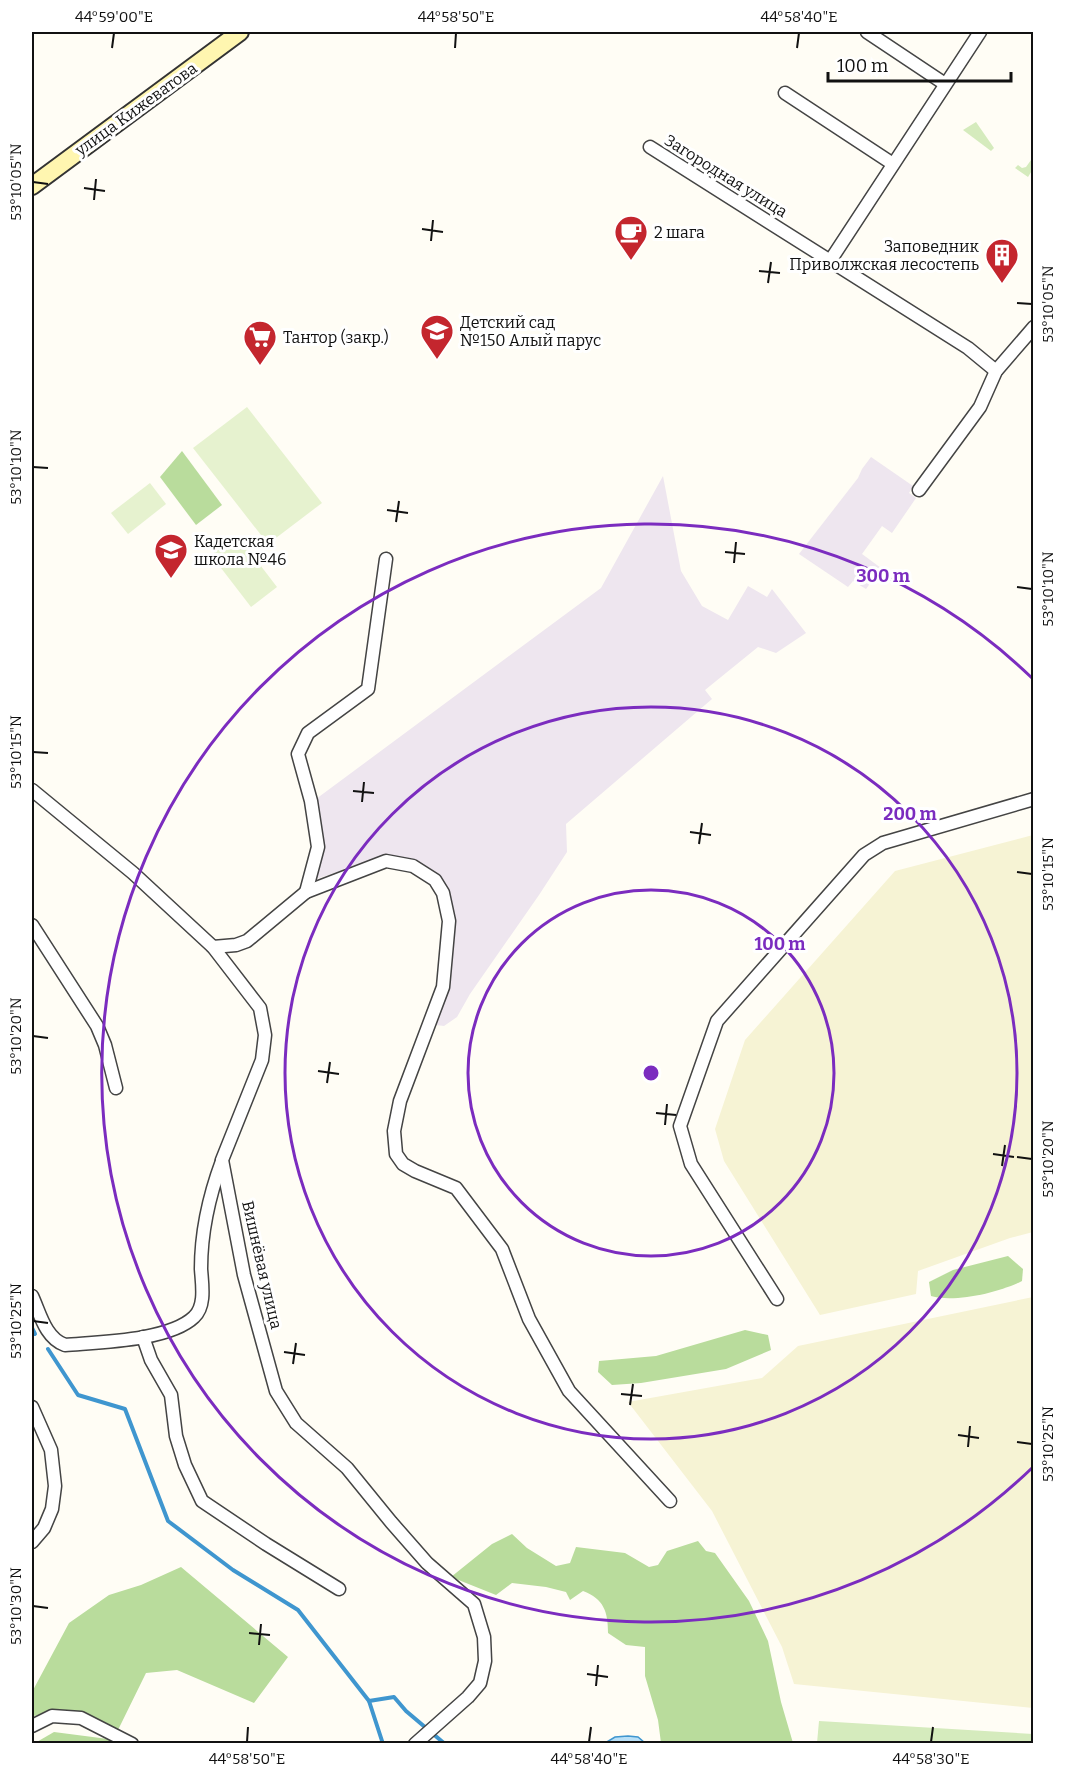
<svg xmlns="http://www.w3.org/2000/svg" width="1065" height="1775" font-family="Bitter,serif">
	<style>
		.industrial { fill: #eee6ef }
		.farmland { fill: #f6f3d4 }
		.green { fill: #d5ebbd }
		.forest { fill: #b9dc9c }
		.pitch { fill: #e6f2cf }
		.water { fill: #b9e0f7; stroke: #3f96cf; stroke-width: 1.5 }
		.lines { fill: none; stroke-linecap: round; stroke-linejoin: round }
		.stream { stroke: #3f96cf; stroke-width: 4 }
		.street-casing { stroke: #444; stroke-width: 15 }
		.secondary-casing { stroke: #333; stroke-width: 20 }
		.street { stroke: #fff; stroke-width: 12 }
		.secondary { stroke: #fff6b0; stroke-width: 16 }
		.ticks { fill: none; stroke: #111; stroke-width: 2 }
		.ring { fill: none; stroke: #7b2cbf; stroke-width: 3 }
		.labels { text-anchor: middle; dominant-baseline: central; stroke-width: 6; stroke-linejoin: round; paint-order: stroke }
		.street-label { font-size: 16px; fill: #111; stroke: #fff }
		.poi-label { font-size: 16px; fill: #111; stroke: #fff; text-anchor: start }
		.centre { fill: #7b2cbf; stroke: #fff; stroke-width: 3 }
		.ring-label { font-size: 18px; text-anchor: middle; font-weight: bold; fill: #7b2cbf; stroke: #fff; stroke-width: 6; stroke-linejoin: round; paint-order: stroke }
		.neatline { fill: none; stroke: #111; stroke-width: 2 }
		.ticks-label { font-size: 15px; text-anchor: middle; fill: #111 }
	</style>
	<rect width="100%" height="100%" fill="#fffdf5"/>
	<g class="industrial">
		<polygon points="871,457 913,486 909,493 916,498 892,533 882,526 862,554 881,568 866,589 853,581 848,587 799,554 858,478 862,469"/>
		<polygon points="663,476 681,571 702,606 728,620 748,586 767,597 772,589 806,633 776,653 758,647 705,690 712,699 566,824 567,852 539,895 470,994 457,1017 444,1026 436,1025 448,987 448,892 386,856 313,880 316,799 601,588"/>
	</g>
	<g class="farmland">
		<polygon points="1033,835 1033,1232 1010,1238 918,1271 916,1294 820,1315 724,1161 715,1129 745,1040 895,871"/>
		<polygon points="1033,1297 1033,1708 794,1684 782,1647 712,1511 628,1402 762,1378 798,1346"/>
	</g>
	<g class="green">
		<polygon points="976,122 994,148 991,151 963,130"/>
		<polygon points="1031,160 1033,162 1033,169 1028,177 1015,168 1018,165 1022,168 1026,167"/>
		<polygon points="819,1721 1033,1734 1033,1743 817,1743"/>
	</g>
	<g class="forest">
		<polygon points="182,451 222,505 196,525 160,477"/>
		<path d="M1008,1256L1023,1269L1022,1281C1000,1292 955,1303 931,1296L929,1282L953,1270Z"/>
		<polygon points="745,1330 768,1335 771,1350 726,1369 641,1383 612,1385 598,1372 599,1361 656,1356"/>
		<path d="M512,1534L527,1548L556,1566L570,1563L576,1547L625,1553L649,1567L658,1565L667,1551L698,1541L706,1551L715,1553L749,1601L768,1641L781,1702L793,1743H661L658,1720L645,1676V1647L626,1645L608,1633C608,1612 604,1599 583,1591L570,1600L566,1592L546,1587L512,1583L496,1595L451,1577L492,1544Z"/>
		<polygon points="181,1567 288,1657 254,1703 177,1670 146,1673 118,1730 68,1713 32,1716 32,1692 69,1623 109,1595 141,1585"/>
		<polygon points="54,1732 108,1739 118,1743 35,1743"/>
	</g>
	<g class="pitch">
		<polygon points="247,407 322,503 268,544 193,448"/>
		<polygon points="150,483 166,504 128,534 111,513"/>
		<polygon points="237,535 277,587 251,607 211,555"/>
	</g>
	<polygon class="water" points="628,1736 638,1737 645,1743 605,1743 615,1737"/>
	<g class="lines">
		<g class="stream">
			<polyline points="32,1328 35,1334"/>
			<polyline points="48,1349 78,1395 125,1409 168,1521 233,1570 298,1610 369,1701 394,1697 406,1711 445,1744"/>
			<polyline points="369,1701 383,1744"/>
		</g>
		<defs>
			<g id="street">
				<polyline points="867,32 945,84"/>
				<polyline points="785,93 893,164"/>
				<polyline points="650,147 968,348 996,371"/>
				<polyline points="830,261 980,32"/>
				<polyline points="919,490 980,407 996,371 1034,327"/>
				<polyline points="32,790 133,873 213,947 260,1008 265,1035 262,1060 222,1160 244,1275 276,1391 296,1423 347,1468 391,1522 427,1563 474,1604 484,1637 485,1661 480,1683 468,1697 415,1744"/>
				<polyline points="306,892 318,847 311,801 298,754 308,733 368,689 386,559"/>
				<polyline points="32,925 97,1026 105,1045 116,1088"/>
				<polyline points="213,947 236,945 247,941 306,892 386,861 413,866 435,880 443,893 449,921 443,987 400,1101 394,1131 396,1154 403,1164 415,1171 456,1188 502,1249 529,1319 569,1391 670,1501"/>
				<path d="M32,1296C40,1313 45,1338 65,1345C98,1342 169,1341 194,1317C206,1306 202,1284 201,1269C201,1231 209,1196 222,1161"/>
				<polyline points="777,1299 691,1164 680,1126 717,1021 864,855 883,843 1034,799"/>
				<polyline points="143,1337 151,1360 171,1395 176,1436 185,1465 202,1501 266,1544 339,1589"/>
				<polyline points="32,1407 51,1450 55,1486 52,1509 44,1528 32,1542"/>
				<polyline points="32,1726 52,1716 81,1718 132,1744"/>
			</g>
			<polyline id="secondary" points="32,186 240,32"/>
		</defs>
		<use href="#street" class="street-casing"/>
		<use href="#secondary" class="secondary-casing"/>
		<use href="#street" class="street"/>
		<use href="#secondary" class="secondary"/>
	</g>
	<path class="ticks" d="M112,48L114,33M455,48L456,33M797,48L799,33M33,182L48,184M84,188L105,191M94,200L96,179M422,229L443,232M431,241L433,220M759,271L780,273M768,283L771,262M1017,303L1032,304M33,467L48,468M387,510L408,513M396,522L399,501M725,552L745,554M734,563L736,542M1017,587L1032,589M33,752L48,753M353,791L374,793M362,802L364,782M690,832L711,835M699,844L702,823M1017,872L1032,874M33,1036L48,1038M318,1071L339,1074M327,1083L330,1062M656,1113L676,1115M665,1125L667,1104M993,1154L1014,1157M1017,1157L1032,1159M1002,1166L1005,1145M33,1321L48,1323M284,1352L305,1355M293,1364L296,1343M621,1394L642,1396M630,1405L633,1384M958,1435L979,1438M1017,1442L1032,1444M968,1447L970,1426M33,1606L48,1608M249,1633L270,1635M259,1645L261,1624M587,1674L608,1677M596,1686L598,1665M247,1742L248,1727M589,1742L591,1727M931,1742L933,1727"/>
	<g class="ring">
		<circle cx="651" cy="1073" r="183"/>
		<circle cx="651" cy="1073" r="366"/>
		<path d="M1032 1468A549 549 0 1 1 1032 678"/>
	</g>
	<defs>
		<symbol id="cafe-pin" viewBox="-11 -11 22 30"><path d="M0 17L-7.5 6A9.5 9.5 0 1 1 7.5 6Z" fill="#c4262e" stroke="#fff"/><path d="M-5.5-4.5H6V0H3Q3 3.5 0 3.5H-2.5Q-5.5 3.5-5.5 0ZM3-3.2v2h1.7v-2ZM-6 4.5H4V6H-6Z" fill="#fff"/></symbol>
		<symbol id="building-pin" viewBox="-11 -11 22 30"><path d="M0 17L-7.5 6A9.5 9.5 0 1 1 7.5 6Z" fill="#c4262e" stroke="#fff"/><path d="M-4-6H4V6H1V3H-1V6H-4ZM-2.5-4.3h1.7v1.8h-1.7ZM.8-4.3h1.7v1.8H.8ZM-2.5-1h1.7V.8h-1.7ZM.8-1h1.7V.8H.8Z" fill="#fff"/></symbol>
		<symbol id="school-pin" viewBox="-11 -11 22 30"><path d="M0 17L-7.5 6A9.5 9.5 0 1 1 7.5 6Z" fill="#c4262e" stroke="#fff"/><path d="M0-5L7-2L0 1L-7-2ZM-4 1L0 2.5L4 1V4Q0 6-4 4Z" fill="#fff"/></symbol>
		<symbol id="supermarket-pin" viewBox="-11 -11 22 30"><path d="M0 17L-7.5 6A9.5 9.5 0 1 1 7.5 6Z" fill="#c4262e" stroke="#fff"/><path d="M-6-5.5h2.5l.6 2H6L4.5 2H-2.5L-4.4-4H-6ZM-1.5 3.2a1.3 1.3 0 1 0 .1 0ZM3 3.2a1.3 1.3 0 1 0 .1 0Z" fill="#fff"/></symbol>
	</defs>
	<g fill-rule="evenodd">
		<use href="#cafe-pin" x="612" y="213" width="38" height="52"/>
		<use href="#building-pin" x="983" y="236" width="38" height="52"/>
		<use href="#school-pin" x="418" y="312" width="38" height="52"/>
		<use href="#supermarket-pin" x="241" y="318" width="38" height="52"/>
		<use href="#school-pin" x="152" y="531" width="38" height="52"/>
	</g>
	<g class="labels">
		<g class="street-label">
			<text transform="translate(136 109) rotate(-36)">улица Кижеватова</text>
			<text transform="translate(726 176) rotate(32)">Загородная улица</text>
			<text transform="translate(262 1265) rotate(77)">Вишнёвая улица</text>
		</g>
		<g class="poi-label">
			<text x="654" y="232">2 шага</text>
			<text x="979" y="246" text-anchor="end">Заповедник<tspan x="979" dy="18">Приволжская лесостепь</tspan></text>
			<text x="460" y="322">Детский сад<tspan x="460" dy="18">№150 Алый парус</tspan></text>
			<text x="283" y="337">Тантор (закр.)</text>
			<text x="194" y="541">Кадетская<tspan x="194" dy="18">школа №46</tspan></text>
		</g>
	</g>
	<circle cx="651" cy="1073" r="9" class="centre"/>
	<g class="ring-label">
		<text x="883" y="582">300 m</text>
		<text x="910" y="820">200 m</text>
		<text x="780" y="950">100 m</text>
	</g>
	<rect width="1065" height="1775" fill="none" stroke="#ffffff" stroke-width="66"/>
	<path d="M828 72v9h183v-9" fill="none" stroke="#111111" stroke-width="3"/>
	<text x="837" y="72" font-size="18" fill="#111111" stroke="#ffffff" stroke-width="4.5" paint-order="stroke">100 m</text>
	<rect x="33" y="33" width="999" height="1709" class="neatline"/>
	<g class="ticks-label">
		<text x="114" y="22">44°59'00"E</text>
		<text x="456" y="22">44°58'50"E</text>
		<text x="799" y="22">44°58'40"E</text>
		<text transform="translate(16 182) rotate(-90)" y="5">53°10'05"N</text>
		<text transform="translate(1048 304) rotate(-90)" y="5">53°10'05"N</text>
		<text transform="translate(16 467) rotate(-90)" y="5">53°10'10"N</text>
		<text transform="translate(1048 589) rotate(-90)" y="5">53°10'10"N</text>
		<text transform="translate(16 752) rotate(-90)" y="5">53°10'15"N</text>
		<text transform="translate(1048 874) rotate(-90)" y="5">53°10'15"N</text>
		<text transform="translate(16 1036) rotate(-90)" y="5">53°10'20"N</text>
		<text transform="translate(1048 1159) rotate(-90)" y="5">53°10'20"N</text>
		<text transform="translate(16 1321) rotate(-90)" y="5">53°10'25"N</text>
		<text transform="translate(1048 1444) rotate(-90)" y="5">53°10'25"N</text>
		<text transform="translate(16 1606) rotate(-90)" y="5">53°10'30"N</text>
		<text x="247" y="1764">44°58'50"E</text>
		<text x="589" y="1764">44°58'40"E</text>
		<text x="931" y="1764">44°58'30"E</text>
	</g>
</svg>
